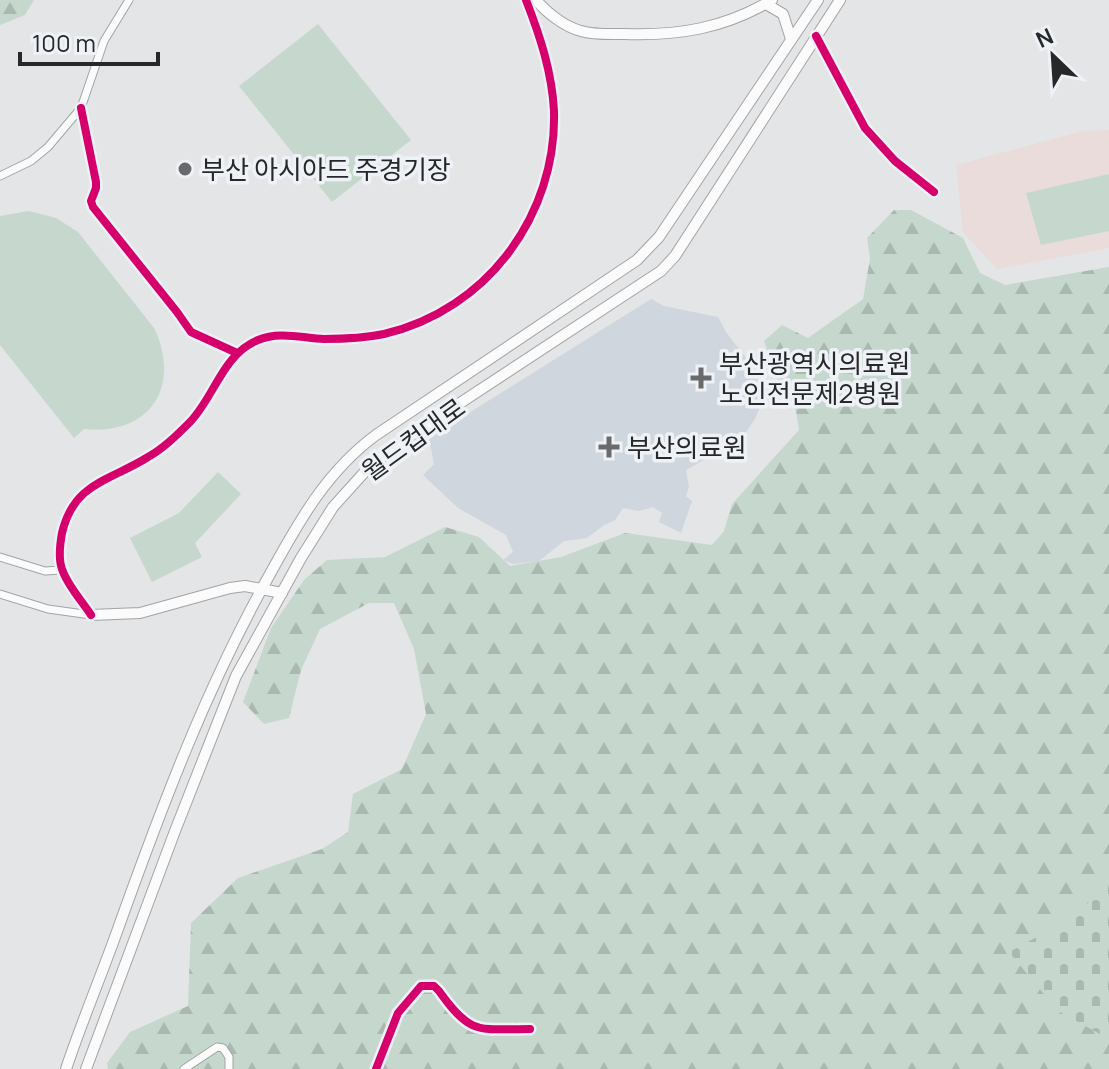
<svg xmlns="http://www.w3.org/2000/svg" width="1109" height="1069" font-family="Manrope,'Noto Sans KR',sans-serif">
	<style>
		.education { fill: #e9dcda }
		.built { fill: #d0d6dd }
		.green { fill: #c6d8cd }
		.forest { fill: url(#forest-firs) }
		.cemetery { fill: url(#cemetery-stones) }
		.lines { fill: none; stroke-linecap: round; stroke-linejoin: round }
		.street-casing { stroke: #a2a4a6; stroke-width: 9 }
		.secondary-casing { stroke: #a2a4a6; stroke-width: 12 }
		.street { stroke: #fbfbfb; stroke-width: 7 }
		.secondary { stroke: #fbfbfb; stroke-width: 10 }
		.cycleway-casing { stroke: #eef2f7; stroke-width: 13 }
		.cycleway { stroke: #d6006c; stroke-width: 8 }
		.poi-dot { fill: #696a6c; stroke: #eef2f7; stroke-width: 3 }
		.labels { text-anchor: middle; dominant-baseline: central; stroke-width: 7; stroke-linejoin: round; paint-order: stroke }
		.poi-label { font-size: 26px; fill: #27282a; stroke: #eef2f7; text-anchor: start }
		.street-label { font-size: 26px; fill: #27282a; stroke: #eef2f7 }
	</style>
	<defs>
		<pattern id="forest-firs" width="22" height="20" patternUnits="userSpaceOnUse" patternTransform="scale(2)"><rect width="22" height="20" fill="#c6d8cd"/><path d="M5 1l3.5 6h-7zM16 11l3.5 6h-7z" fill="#aab9b0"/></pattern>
		<pattern id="cemetery-stones" width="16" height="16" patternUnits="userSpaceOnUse" patternTransform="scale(2)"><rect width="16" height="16" fill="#c6d8cd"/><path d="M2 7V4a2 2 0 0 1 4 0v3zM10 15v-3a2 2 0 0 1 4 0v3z" fill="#aab9b0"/></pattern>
	</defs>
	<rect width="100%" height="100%" fill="#e3e5e7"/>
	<polygon class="education" points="1109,130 1109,248 997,269 963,232 956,165 1083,131"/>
	<polygon class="built" points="651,299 664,306 718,317 726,332 762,379 767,390 755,419 742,438 686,470 689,487 686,496 692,501 681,533 659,522 662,513 653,507 639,511 623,508 615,520 604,525 587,538 564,541 539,561 513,564 503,560 513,552 506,535 458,508 423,475 434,464 429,438"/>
	<g class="green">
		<polygon points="318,24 411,140 332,202 239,86"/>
		<polygon points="1109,174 1109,231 1041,245 1026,193"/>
		<path d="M29,211L56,218L78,232L154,328C182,386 150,436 84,429L74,438L0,345V216Z"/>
		<polygon points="218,472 241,494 195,543 202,557 152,582 130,538 179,513"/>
	</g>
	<g class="forest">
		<polygon points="0,0 34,0 25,15 0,25"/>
		<polygon points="894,210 911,210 963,238 980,273 1005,285 1109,267 1109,1069 108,1069 107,1063 130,1032 188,1006 191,923 238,878 322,849 348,832 353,794 402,769 426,714 414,649 394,603 369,603 320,629 301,670 289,718 264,724 243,702 271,628 304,580 327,560 385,557 445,527 479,537 510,566 561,557 625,533 712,545 724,531 732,504 799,430 796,411 776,377 764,341 782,325 808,338 863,299 870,259 867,238"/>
	</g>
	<polygon class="cemetery" points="1109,884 1109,1039 1058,1011 1009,952 1072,918"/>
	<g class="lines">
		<defs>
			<g id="street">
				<polyline points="816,36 865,128 895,161 934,192"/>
				<polyline points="81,108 96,182 96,188 91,201 93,207 177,312 191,332 237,353"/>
				<polyline points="0,176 31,161 48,147 81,108 104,41 129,0"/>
				<polyline points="0,557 45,571 62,570"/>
				<polyline points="0,594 48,609 91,615"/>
				<polyline points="184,1069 217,1047 223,1048 229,1057 229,1069"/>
				<path d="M376,1069L398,1013L421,986H434L439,991C471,1036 478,1029 530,1029"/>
			</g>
			<g id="secondary">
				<path d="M536,0C547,13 565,27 581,31C594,35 611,34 624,34C679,36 725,28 772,0"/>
				<polyline points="766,4 783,14 791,39"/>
				<path d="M282,593L245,586L230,588L140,613L91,615C82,601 67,585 62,569C58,558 60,544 62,533C74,482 110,481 148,457C164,448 177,435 190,422C215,396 222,355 258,340C279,331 302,338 324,339C344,339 365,338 384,334C487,310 557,215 554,111C552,72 540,36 526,0"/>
				<path d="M66,1069C82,1021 102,974 119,926C162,806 207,686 270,574C299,521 327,471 376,435L637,260L659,237L818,0"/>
				<polyline points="86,1069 175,831 236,676 301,558 333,507 370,466 416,432 661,271 675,256 840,0"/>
			</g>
		</defs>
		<use href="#street" class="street-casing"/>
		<use href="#secondary" class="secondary-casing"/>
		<use href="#street" class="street"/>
		<use href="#secondary" class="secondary"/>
		<defs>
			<g id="cycleway">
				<polyline points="816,36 865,128 895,161 934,192"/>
				<polyline points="81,108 96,182 96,188 91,201 93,207 177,312 191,332 237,353"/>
				<path d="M91,615C82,601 67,585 62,569C58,558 60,544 62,533C74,482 110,481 148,457C164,448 177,435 190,422C215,396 222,355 258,340C279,331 302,338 324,339C344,339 365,338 384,334C487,310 557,215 554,111C552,72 540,36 526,0"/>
				<path d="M376,1069L398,1013L421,986H434L439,991C471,1036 478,1029 530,1029"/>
			</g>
		</defs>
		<use href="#cycleway" class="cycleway-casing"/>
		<use href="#cycleway" class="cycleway"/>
	</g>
	<g class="poi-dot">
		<circle cx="185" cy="169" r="8"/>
		<path d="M697 366h8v8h8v8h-8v8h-8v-8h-8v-8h8z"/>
		<path d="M605 435h8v8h8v8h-8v8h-8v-8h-8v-8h8z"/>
	</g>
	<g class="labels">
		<g class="poi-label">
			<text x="201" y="169">부산 아시아드 주경기장</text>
			<text x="719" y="363">부산광역시의료원<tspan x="719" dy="30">노인전문제2병원</tspan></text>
			<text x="627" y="447">부산의료원</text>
		</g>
		<g class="street-label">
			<text transform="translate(413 439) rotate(-36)">월드컵대로</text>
		</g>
	</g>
	<g transform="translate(1053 56) rotate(335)" stroke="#eef2f7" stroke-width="6" paint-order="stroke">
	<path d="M0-6L14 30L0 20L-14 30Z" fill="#27282a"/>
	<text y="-12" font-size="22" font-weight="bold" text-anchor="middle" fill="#27282a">N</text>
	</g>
	<path d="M20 52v12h138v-12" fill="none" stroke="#27282a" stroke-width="4"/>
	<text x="32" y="52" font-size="24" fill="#27282a" stroke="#eef2f7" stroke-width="6" paint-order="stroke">100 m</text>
</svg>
